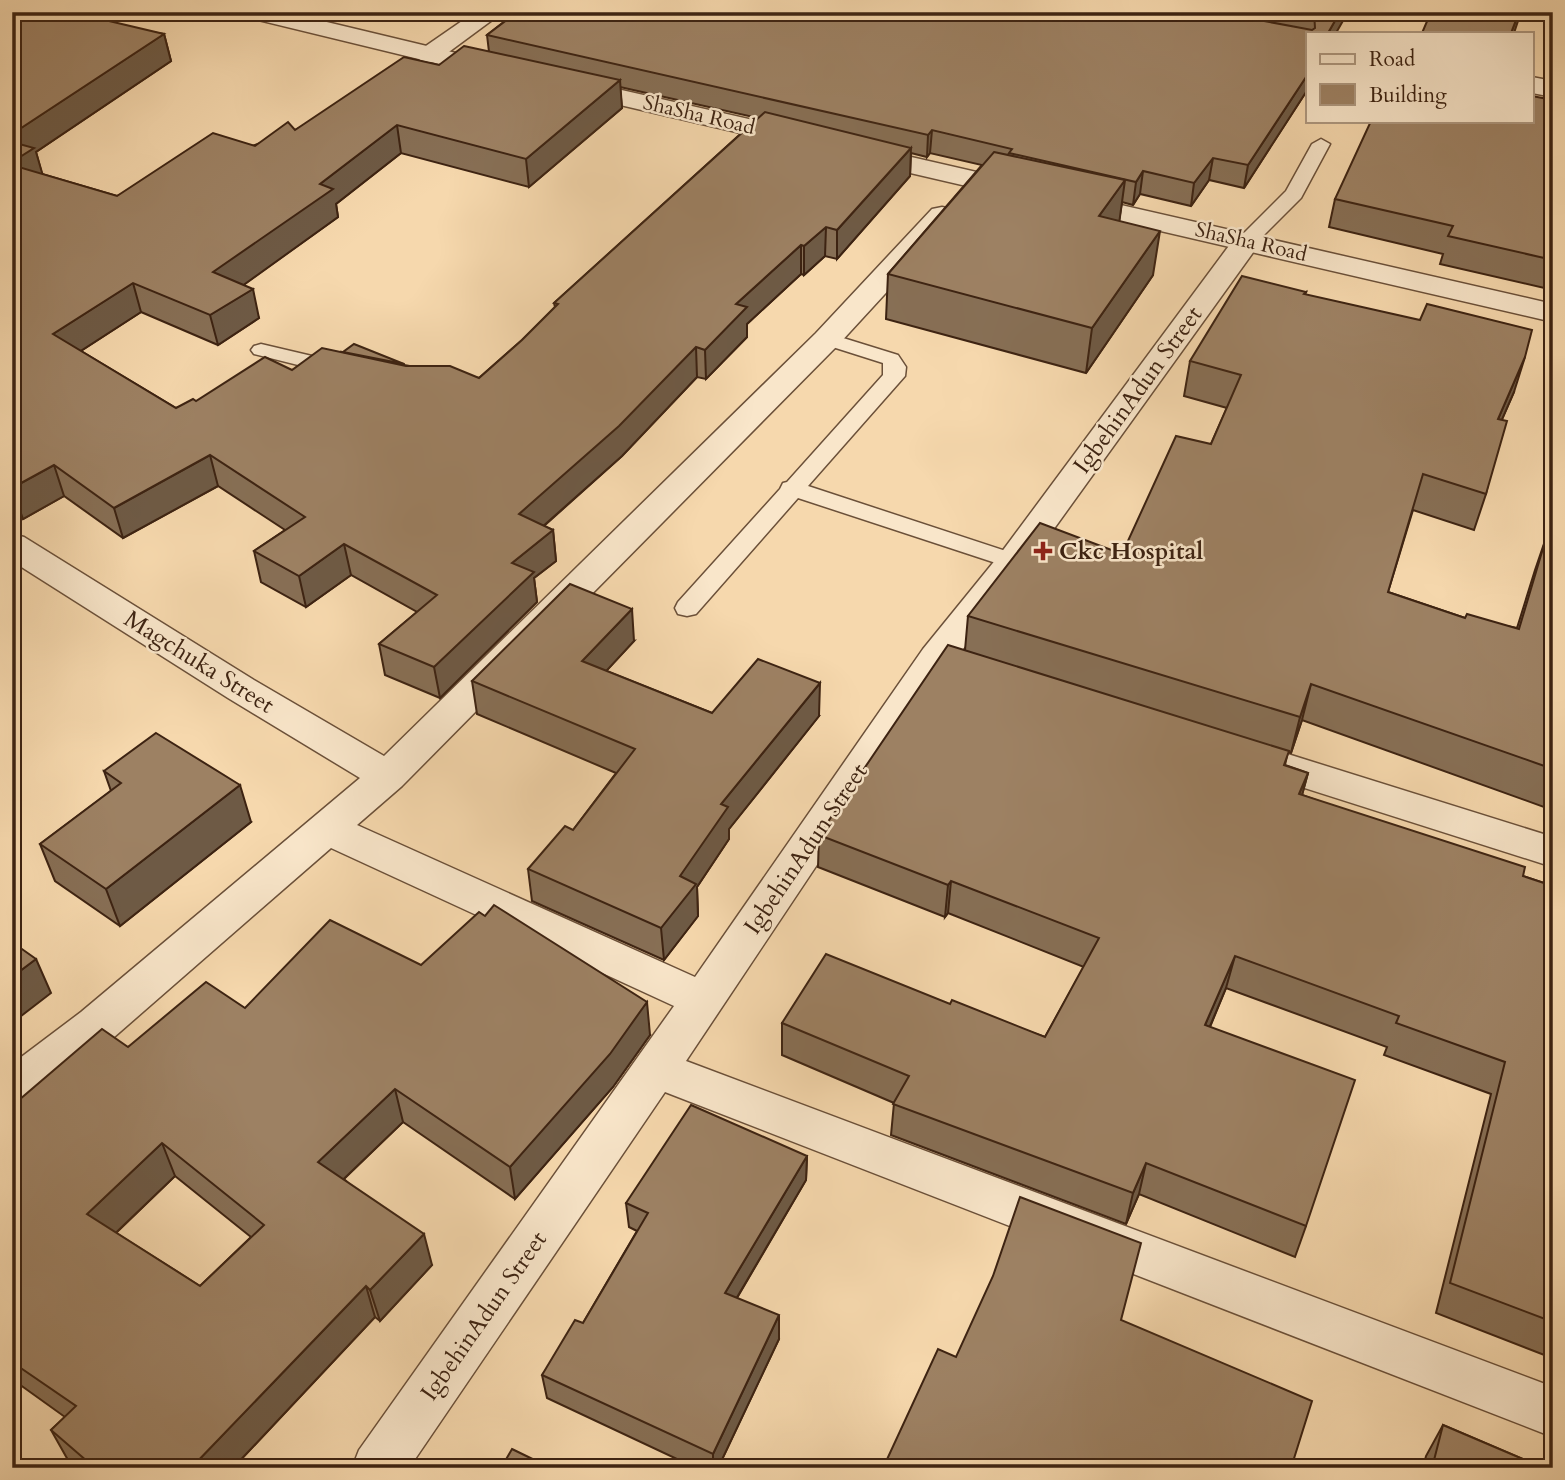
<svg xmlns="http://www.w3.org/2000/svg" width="1565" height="1480" font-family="Cardo,serif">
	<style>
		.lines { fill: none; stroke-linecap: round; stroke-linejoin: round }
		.service-casing { stroke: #6b5039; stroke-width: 3 }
		.minor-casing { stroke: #6b5039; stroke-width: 3 }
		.tertiary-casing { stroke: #6b5039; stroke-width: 3 }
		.service { fill: #f9e6ca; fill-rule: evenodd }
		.minor { fill: #f9e6ca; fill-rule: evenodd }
		.tertiary { fill: #f9e6ca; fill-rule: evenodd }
		.wall { fill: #876f55; stroke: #3d2312; stroke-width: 2; fill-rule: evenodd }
		.shaded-wall { fill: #6e5a45; stroke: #3d2312; stroke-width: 2 }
		.building { fill: #9d8163; stroke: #3d2312; stroke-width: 2; fill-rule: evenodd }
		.poi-dot { fill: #8f2418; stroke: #f9e6ca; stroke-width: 2.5 }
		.labels { text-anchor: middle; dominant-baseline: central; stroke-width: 5; stroke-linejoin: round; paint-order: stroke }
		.far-street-label { font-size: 21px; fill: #3d2312; stroke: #f9e6ca }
		.street-label { font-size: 24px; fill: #3d2312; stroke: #f9e6ca }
		.poi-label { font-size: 24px; font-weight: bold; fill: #3d2312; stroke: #f9e6ca; text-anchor: start }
	</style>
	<rect width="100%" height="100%" fill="#f6d8ad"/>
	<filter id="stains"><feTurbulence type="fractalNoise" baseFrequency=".00286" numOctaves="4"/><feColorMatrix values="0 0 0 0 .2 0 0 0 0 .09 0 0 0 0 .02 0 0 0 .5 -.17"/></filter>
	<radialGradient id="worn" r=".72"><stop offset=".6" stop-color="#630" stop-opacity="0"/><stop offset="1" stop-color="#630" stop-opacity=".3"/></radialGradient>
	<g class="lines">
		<defs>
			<g id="service">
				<polygon points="1321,139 1330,144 1301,198 1254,245 1240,245 1237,241 1240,237 1286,191 1312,144"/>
				<polygon points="827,333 898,355 906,367 905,376 808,486 1021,556 1025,561 1021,566 1013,569 1005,566 798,498 696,614 687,616 678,614 675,608 678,602 780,489 783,483 787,482 883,375 883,363 820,343 817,339 820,335"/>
				<polygon points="261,344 346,364 349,369 346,374 338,375 254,354 251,350 254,346"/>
			</g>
			<g id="minor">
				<polygon points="475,12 503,12 438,60 429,62 420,60 417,55 420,50"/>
				<polygon points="1532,77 1553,81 1553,97 1532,93"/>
				<polygon points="942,207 952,209 956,215 952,221 838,345 402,786 357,825 695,977 923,649 1001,553 1237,235 1247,232 1257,235 1261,241 1257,247 1025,569 949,667 686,1061 1553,1387 1553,1437 665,1092 409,1468 352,1468 359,1450 674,1006 331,848 113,1038 28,1103 12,1109 12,1064 81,1012 360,778 228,698 12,561 12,534 24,537 254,680 384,756 816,333 932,209"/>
				<polygon points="1259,745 1553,837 1553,867 1245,769 1240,759 1245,749"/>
			</g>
			<g id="tertiary">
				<polygon points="242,12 285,12 506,65 510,70 506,75 497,78 246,17"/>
				<polygon points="569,78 801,131 810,133 814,139 810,145 801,147 560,91 556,86 560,81"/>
				<polygon points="859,145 1553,304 1553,322 850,159 846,153 850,147"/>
			</g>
		</defs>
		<use href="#service" class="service-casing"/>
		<use href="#minor" class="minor-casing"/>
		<use href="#tertiary" class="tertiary-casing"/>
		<use href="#service" class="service"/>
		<use href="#minor" class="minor"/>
		<use href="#tertiary" class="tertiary"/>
	</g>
	<g class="wall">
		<path d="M12,12L164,34L171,61L36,152L42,174L117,196L295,130L439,65L489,52L487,35L517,12H1348L1308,33V89L1244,188L1209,180L1191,206L1140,194L1133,205L1122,202L1119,221L1153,275L1086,373L886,319L888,274L982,165L930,153L927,157L911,153L910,176L837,259L825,256L804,275L801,274L747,324V337L706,379L697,377L622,456L544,526L553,530L556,561L534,578L537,602L440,698L385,675L379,644L417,612L351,575L306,607L261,582L254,551L285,530L218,486L123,538L64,496L23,519L12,512ZM620,87L758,118L554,303L555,307L522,340L479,378L404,365V364L343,352L344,353L176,408L81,351L141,312L218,345L259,318L243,285L338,217L336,204L401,153L529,187L622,108Z"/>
		<polygon points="1553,100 1553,290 1440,264 1443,254 1329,227 1335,199"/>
		<polygon points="1306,292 1305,295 1514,392 1502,419 1486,494 1474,530 1413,510 1388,592 1465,618 1517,628 1535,570 1547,535 1553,536 1553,814 1546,811 1547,808 1302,720 1291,753 1288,752 1285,765 1308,773 1302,795 1523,876 1553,886 1553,1356 1552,1358 1436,1313 1491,1094 1384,1055 1387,1047 1226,988 1210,1027 1306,1226 1295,1257 1139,1194 1126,1224 891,1135 894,1103 782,1055 782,1023 950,1004 1045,1037 1084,967 948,913 945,917 818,867 819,835 965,650 968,616 1122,554 1211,444 1227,408 1184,396 1190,361"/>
		<polygon points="634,641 606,671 712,713 819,716 729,829 729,839 697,887 698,916 664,960 532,901 528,869 573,830 616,773 477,714 472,681"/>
		<polygon points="104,771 251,822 120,926 55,881 40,844 111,791"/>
		<path d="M421,965L650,1035L613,1087L515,1199L403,1122L344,1179L432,1265L380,1321L375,1317L233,1468H77L68,1460L51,1430L65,1417L12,1379V1106L128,1047L245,1008ZM175,1176L251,1237L200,1286L116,1233Z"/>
		<polygon points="807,1156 806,1180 737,1298 779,1339 718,1468 696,1468 547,1398 542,1375 583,1323 637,1231 629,1227 626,1203"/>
		<polygon points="1443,1425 1544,1468 1423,1468 1426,1456"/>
	</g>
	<g class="shaded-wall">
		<polygon points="1340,12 1348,12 1336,33 1328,33"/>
		<polygon points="1519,12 1521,12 1514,33 1511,33"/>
		<polygon points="164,34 171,61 36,152 43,176 12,176 12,134"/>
		<polygon points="1308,74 1308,89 1244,188 1248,165"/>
		<polygon points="620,80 622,108 529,187 526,159"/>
		<polygon points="397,125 401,153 336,204 338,217 220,302 213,272 320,184"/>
		<polygon points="932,130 930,153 927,157 928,135"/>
		<polygon points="911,148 910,176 837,259 837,230"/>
		<polygon points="1213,158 1209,180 1191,206 1194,183"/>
		<polygon points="1143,171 1140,194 1133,205 1136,182"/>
		<polygon points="1125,180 1119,224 1099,216"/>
		<polygon points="826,227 825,256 804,275 804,246"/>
		<polygon points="1160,231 1153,275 1086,373 1092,328"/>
		<polygon points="801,245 801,274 747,324 747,337 706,379 705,350 736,304"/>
		<polygon points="133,283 141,312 62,363 53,334"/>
		<polygon points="253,289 259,318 218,345 210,315"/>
		<polygon points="696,347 697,377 622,456 523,544 519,514"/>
		<polygon points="1525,357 1514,392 1487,454 1498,419"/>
		<polygon points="210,455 218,486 123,538 114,508"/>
		<polygon points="54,465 64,496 23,519 12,488"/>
		<polygon points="553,530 556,561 534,578 537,602 440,698 434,667 512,563"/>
		<polygon points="344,544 351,575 306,607 299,576"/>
		<polygon points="632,609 634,641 585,694 582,661"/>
		<polygon points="820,683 819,716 729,829 729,839 697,887 698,916 664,960 661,928 680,876 721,804"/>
		<polygon points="1311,684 1302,720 1291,753 1300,717"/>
		<polygon points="1308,773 1299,806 1299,794"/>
		<polygon points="240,785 251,822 120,926 106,889"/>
		<polygon points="951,881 948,913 945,917 948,885"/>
		<polygon points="1235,956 1226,988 1197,1057 1205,1025"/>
		<polygon points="36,959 51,993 12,1023 12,977"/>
		<polygon points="647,1002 650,1035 613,1087 515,1199 510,1167"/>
		<polygon points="395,1089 403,1122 328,1194 318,1162"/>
		<polygon points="162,1143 175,1176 102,1246 87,1214"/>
		<polygon points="807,1156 806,1180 726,1316 725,1293"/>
		<polygon points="1146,1163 1139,1194 1126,1224 1133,1193"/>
		<polygon points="424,1234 432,1265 380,1321 370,1290"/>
		<polygon points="366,1286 375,1317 233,1468 191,1468"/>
		<polygon points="779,1315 779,1339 718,1468 713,1468 713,1454"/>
	</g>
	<g class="building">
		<polygon points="12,12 71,12 164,34 12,134"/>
		<polygon points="517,12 1216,12 1312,30 1315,28 1314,12 1340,12 1328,33 1308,33 1308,74 1248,165 1213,158 1194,183 1143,171 1136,182 1009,153 1012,149 932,130 928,135 487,35"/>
		<polygon points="1431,12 1519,12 1511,33 1422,33"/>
		<polygon points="464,46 620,80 526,159 397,125 320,184 333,189 213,272 253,289 210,315 133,283 53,334 176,408 193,399 196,401 265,357 292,370 322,348 406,366 450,366 479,378 522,340 558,304 554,303 765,112 911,148 837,230 826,227 804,246 801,245 736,304 747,307 705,350 696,347 619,426 519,514 553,530 512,563 534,572 434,667 379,644 437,595 344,544 299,576 254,551 305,517 210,455 114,508 54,465 12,488 12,165 117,196 213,133 255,146 288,122 295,130 404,57 439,65"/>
		<polygon points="1532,96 1553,100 1553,260 1448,236 1453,226 1335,199 1371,121 1532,121"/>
		<polygon points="12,142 34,148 12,162"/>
		<polygon points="994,152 1125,180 1099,216 1160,231 1092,328 888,274"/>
		<polygon points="1242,276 1306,292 1304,294 1420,320 1427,304 1532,330 1525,357 1498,419 1507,421 1486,494 1423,474 1388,592 1465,618 1467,614 1519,629 1547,535 1553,536 1553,769 1311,684 1300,717 968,616 1040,523 1122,554 1176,436 1211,444 1241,375 1190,361"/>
		<polygon points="354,344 404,364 343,352"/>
		<polygon points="570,584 632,609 582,661 712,713 758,659 820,683 721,804 728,807 680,876 696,884 661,928 528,869 565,826 573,830 635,749 472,681"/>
		<polygon points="948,645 1289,751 1284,765 1308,773 1299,794 1525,867 1523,876 1553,886 1553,1322 1450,1283 1505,1062 1396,1023 1399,1016 1235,956 1205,1025 1355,1080 1306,1226 1146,1163 1133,1193 893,1104 909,1076 782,1023 826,954 950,1004 952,1000 1045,1037 1099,938 951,881 948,885 819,835"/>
		<polygon points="156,733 240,785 106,889 40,844 121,783 104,771"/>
		<path d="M494,905L647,1002L610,1054L510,1167L395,1089L318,1162L424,1234L370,1290L366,1286L191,1468H95L51,1430L76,1406L12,1362V1106L102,1029L128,1047L206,982L245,1008L330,920L421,965L479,912L485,916ZM162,1143L264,1225L200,1286L87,1214Z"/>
		<polygon points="12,942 36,959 12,977"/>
		<polygon points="691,1105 807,1156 725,1293 779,1315 713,1454 542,1375 575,1320 583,1323 648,1213 626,1203"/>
		<polygon points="1020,1197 1141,1243 1121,1320 1312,1401 1291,1468 883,1468 938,1349 956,1357 993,1276"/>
		<polygon points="1443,1425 1544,1468 1432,1468"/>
		<polygon points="512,1449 551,1468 501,1468"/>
	</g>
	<path class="poi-dot" d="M1039.5 540.5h7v7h7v7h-7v7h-7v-7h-7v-7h7z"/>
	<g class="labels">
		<g class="far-street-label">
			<text transform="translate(699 115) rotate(13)">ShaSha Road</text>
			<text transform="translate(1251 242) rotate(13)">ShaSha Road</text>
		</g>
		<g class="street-label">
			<text transform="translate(1138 390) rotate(-54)">IgbehinAdun Street</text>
			<text transform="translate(199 662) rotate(32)">Magchuka Street</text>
			<text transform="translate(806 849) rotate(-56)">IgbehinAdun Street</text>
			<text transform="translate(484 1316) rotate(-55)">IgbehinAdun Street</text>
		</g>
		<g class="poi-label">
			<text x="1059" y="551">Ckc Hospital</text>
		</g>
	</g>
	<rect width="1565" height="1480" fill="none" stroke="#f6d8ad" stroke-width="42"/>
	<rect x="14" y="14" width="1537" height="1452" fill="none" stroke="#3d2312" stroke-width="3.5"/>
	<rect x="21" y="21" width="1523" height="1438" fill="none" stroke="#3d2312" stroke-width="2"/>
	<rect x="1306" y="32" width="228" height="91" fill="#f9e6ca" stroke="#ae9880" stroke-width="2"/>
	<rect x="1320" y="54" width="35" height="10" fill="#f9e6ca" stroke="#ae9880" stroke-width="2"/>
	<text x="1369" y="66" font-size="21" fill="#3d2312">Road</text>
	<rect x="1320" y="84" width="35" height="21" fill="#9d8163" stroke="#ae9880" stroke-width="2"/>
	<text x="1369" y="102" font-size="21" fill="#3d2312">Building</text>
	<rect width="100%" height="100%" filter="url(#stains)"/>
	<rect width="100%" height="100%" fill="url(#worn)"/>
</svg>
